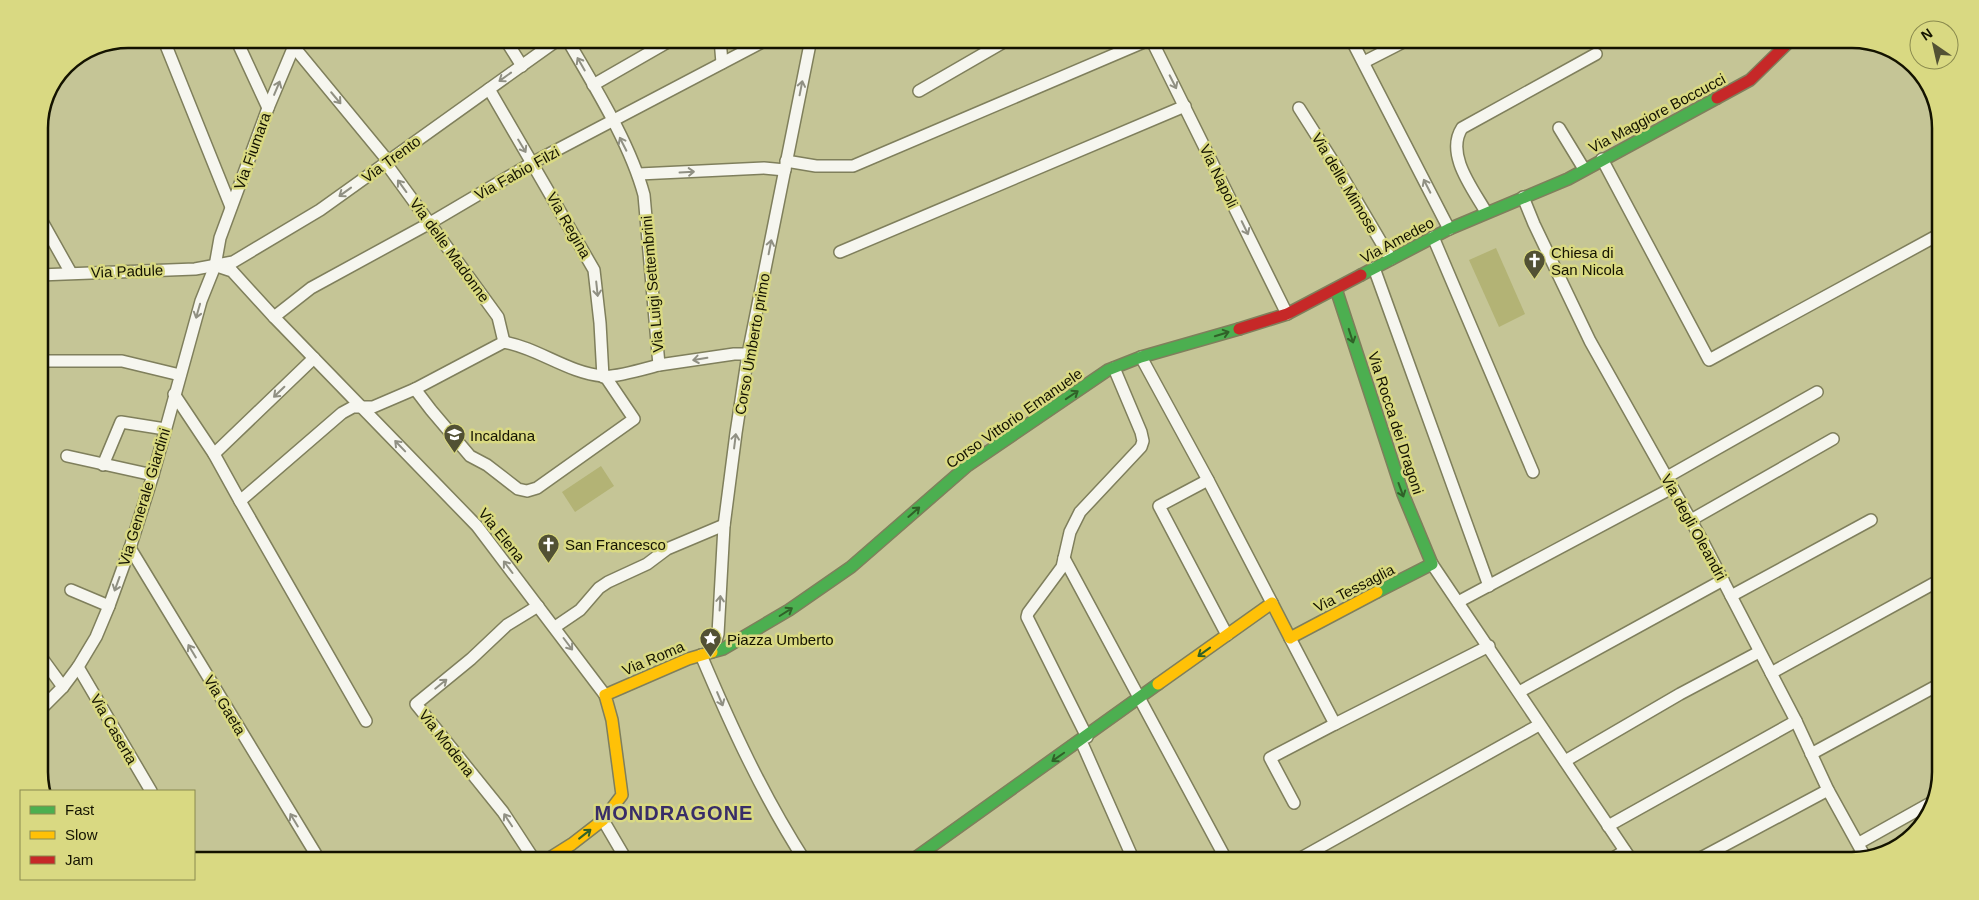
<svg xmlns="http://www.w3.org/2000/svg" width="1979" height="900" font-family="Helvetica,sans-serif">
	<style>
		.green { fill: #b3b375 }
		.lines { fill: none; stroke-linecap: round; stroke-linejoin: round }
		.street-casing { stroke: #7f7f5c; stroke-width: 14 }
		.fast-casing { stroke: #7f7f5c; stroke-width: 14 }
		.slow-casing { stroke: #7f7f5c; stroke-width: 14 }
		.jam-casing { stroke: #7f7f5c; stroke-width: 14 }
		.street { stroke: #f6f6ef; stroke-width: 11 }
		.fast { stroke: #4caf50; stroke-width: 11 }
		.slow { stroke: #ffc107; stroke-width: 11 }
		.jam { stroke: #c62828; stroke-width: 11 }
		.oneway { stroke: #909083 }
		.oneway2 { stroke: #306128 }
		.labels { text-anchor: middle; dominant-baseline: central; stroke-width: 5; stroke-linejoin: round; paint-order: stroke }
		.street-label { font-size: 15px; fill: #141300; stroke: #d9d982 }
		.poi-label { font-size: 15px; fill: #141300; stroke: #d9d982; text-anchor: start }
		.district-label { font-size: 20px; font-weight: bold; letter-spacing: 1px; fill: #382d68; stroke: #d9d982 }
		.rim { fill: none; stroke: #141300; stroke-width: 2.5 }
	</style>
	<rect width="100%" height="100%" fill="#c5c596"/>
	<g class="green">
		<polygon points="1496,248 1525,314 1499,327 1469,260"/>
		<polygon points="601,466 614,486 575,512 562,492"/>
	</g>
	<g class="lines">
		<defs>
			<g id="street">
				<polyline points="236,39 268,108"/>
				<polyline points="505,39 522,66"/>
				<path d="M567,39C594,86 630,143 644,195L659,365L734,354H748"/>
				<polyline points="720,39 722,63"/>
				<polyline points="1151,39 1287,314"/>
				<polyline points="1351,39 1449,229"/>
				<polyline points="165,43 231,207"/>
				<polyline points="294,47 388,161"/>
				<polyline points="1364,62 1409,39"/>
				<polyline points="593,85 673,39"/>
				<polyline points="489,89 594,270 600,323 603,377"/>
				<polyline points="919,91 1009,39"/>
				<polyline points="1299,108 1339,171 1391,259"/>
				<polyline points="1559,128 1584,169"/>
				<polyline points="1602,159 1709,360 1940,234"/>
				<polyline points="786,161 816,166 853,166 1151,39"/>
				<polyline points="385,162 498,317 504,342"/>
				<polyline points="639,174 764,168 785,170"/>
				<polyline points="1523,197 1534,224 1590,341 1703,542 1796,721 1828,790 1865,857"/>
				<path d="M1486,212C1473,189 1445,154 1462,128L1596,54"/>
				<polyline points="39,216 71,273"/>
				<polyline points="1433,237 1533,472"/>
				<polyline points="840,252 1185,106"/>
				<polyline points="217,266 232,271 274,317 477,526 605,695"/>
				<polyline points="1374,268 1489,586"/>
				<polyline points="39,275 195,269 233,262 320,210 559,39"/>
				<polyline points="274,317 311,288 430,223 532,163 768,39"/>
				<polyline points="1141,357 1208,480 1272,603"/>
				<polyline points="39,361 122,361 180,375"/>
				<polyline points="415,389 431,410 470,456 487,465 518,489 527,491 537,488 634,419 605,376"/>
				<path d="M174,394L214,454L240,501L342,413L353,407H373L415,389L504,342C538,348 568,373 603,376C614,378 647,368 659,365"/>
				<polyline points="214,454 314,358"/>
				<polyline points="67,456 153,475"/>
				<polyline points="103,465 121,422 165,429"/>
				<polyline points="1667,477 1817,392"/>
				<polyline points="1208,480 1159,506 1227,635"/>
				<polyline points="240,501 366,721"/>
				<polyline points="1691,520 1833,439"/>
				<polyline points="130,548 320,861"/>
				<polyline points="1064,558 1227,861"/>
				<path d="M1432,564C1499,663 1566,762 1632,861"/>
				<polyline points="71,590 109,606"/>
				<polyline points="1731,596 1871,520"/>
				<polyline points="1458,602 1672,488"/>
				<polyline points="555,627 580,610 599,588 608,582 647,564 667,549 724,525"/>
				<polyline points="1290,638 1335,724 1489,646"/>
				<polyline points="713,651 718,634 724,526 736,433 748,354 811,39"/>
				<polyline points="39,654 63,687"/>
				<path d="M701,655C731,726 763,796 805,861"/>
				<polyline points="78,667 151,791"/>
				<polyline points="1771,673 1940,580"/>
				<polyline points="1519,692 1723,580"/>
				<polyline points="39,711 63,687 78,667 96,637 109,606 130,548 153,475 201,301 215,266 220,238 268,108 297,39"/>
				<polyline points="1087,737 1027,617 1028,613 1062,567 1070,532 1080,512 1141,447 1143,441 1141,432 1114,368"/>
				<polyline points="1081,741 1134,861"/>
				<polyline points="1811,754 1940,684"/>
				<polyline points="1565,761 1680,694 1759,652"/>
				<polyline points="1294,803 1270,758 1335,724"/>
				<polyline points="603,820 627,861"/>
				<polyline points="1608,826 1796,721"/>
				<polyline points="1859,843 1934,801"/>
				<polyline points="1299,859 1539,725"/>
				<polyline points="535,861 503,812 416,704 471,659 507,625 538,606"/>
				<polyline points="1608,861 1625,851"/>
				<polyline points="1695,861 1828,790"/>
				<polyline points="1848,861 1863,853"/>
			</g>
			<g id="fast">
				<polyline points="1361,275 1449,229 1568,179 1717,98"/>
				<polyline points="1336,289 1403,494 1432,564 1377,592"/>
				<polyline points="712,652 723,649 789,610 851,567 967,466 1108,370 1141,357 1239,329"/>
				<polyline points="911,861 1158,684"/>
			</g>
			<g id="slow">
				<polyline points="1158,684 1272,603 1290,638 1377,592"/>
				<polyline points="545,861 572,844 603,820 622,795 612,720 605,695 688,659 712,652"/>
			</g>
			<g id="jam">
				<polyline points="1717,98 1750,80 1792,39"/>
				<polyline points="1239,329 1287,314 1361,275"/>
			</g>
		</defs>
		<use href="#street" class="street-casing"/>
		<use href="#fast" class="fast-casing"/>
		<use href="#slow" class="slow-casing"/>
		<use href="#jam" class="jam-casing"/>
		<use href="#street" class="street"/>
		<use href="#fast" class="fast"/>
		<use href="#slow" class="slow"/>
		<use href="#jam" class="jam"/>
	</g>
	<defs><path id="oneway-shaft" d="M-6 0H5M1.5-3L5.5 0L1.5 3" fill="none" stroke-width="1.6" stroke-linecap="round" stroke-linejoin="round" transform="scale(1.25)"/></defs>
	<g class="oneway">
		<use href="#oneway-shaft" transform="translate(581 64) rotate(-120)"/>
		<use href="#oneway-shaft" transform="translate(505 77) rotate(144)"/>
		<use href="#oneway-shaft" transform="translate(1173 82) rotate(63)"/>
		<use href="#oneway-shaft" transform="translate(277 88) rotate(-67)"/>
		<use href="#oneway-shaft" transform="translate(801 88) rotate(-79)"/>
		<use href="#oneway-shaft" transform="translate(336 98) rotate(50)"/>
		<use href="#oneway-shaft" transform="translate(623 144) rotate(-117)"/>
		<use href="#oneway-shaft" transform="translate(522 146) rotate(59)"/>
		<use href="#oneway-shaft" transform="translate(687 172) rotate(-3)"/>
		<use href="#oneway-shaft" transform="translate(402 186) rotate(-126)"/>
		<use href="#oneway-shaft" transform="translate(1427 186) rotate(-117)"/>
		<use href="#oneway-shaft" transform="translate(345 192) rotate(144)"/>
		<use href="#oneway-shaft" transform="translate(1245 228) rotate(64)"/>
		<use href="#oneway-shaft" transform="translate(770 247) rotate(-79)"/>
		<use href="#oneway-shaft" transform="translate(597 289) rotate(84)"/>
		<use href="#oneway-shaft" transform="translate(198 311) rotate(106)"/>
		<use href="#oneway-shaft" transform="translate(700 359) rotate(171)"/>
		<use href="#oneway-shaft" transform="translate(279 392) rotate(136)"/>
		<use href="#oneway-shaft" transform="translate(735 441) rotate(-83)"/>
		<use href="#oneway-shaft" transform="translate(400 446) rotate(-134)"/>
		<use href="#oneway-shaft" transform="translate(508 567) rotate(-127)"/>
		<use href="#oneway-shaft" transform="translate(117 584) rotate(110)"/>
		<use href="#oneway-shaft" transform="translate(720 603) rotate(-87)"/>
		<use href="#oneway-shaft" transform="translate(568 644) rotate(53)"/>
		<use href="#oneway-shaft" transform="translate(192 651) rotate(-121)"/>
		<use href="#oneway-shaft" transform="translate(441 684) rotate(-39)"/>
		<use href="#oneway-shaft" transform="translate(720 699) rotate(67)"/>
		<use href="#oneway-shaft" transform="translate(294 820) rotate(-121)"/>
		<use href="#oneway-shaft" transform="translate(508 820) rotate(-123)"/>
	</g>
	<g class="oneway2">
		<use href="#oneway-shaft" transform="translate(1222 334) rotate(-17)"/>
		<use href="#oneway-shaft" transform="translate(1351 336) rotate(72)"/>
		<use href="#oneway-shaft" transform="translate(1072 395) rotate(-34)"/>
		<use href="#oneway-shaft" transform="translate(1401 490) rotate(70)"/>
		<use href="#oneway-shaft" transform="translate(914 512) rotate(-41)"/>
		<use href="#oneway-shaft" transform="translate(786 612) rotate(-32)"/>
		<use href="#oneway-shaft" transform="translate(1204 652) rotate(144)"/>
		<use href="#oneway-shaft" transform="translate(1058 757) rotate(145)"/>
		<use href="#oneway-shaft" transform="translate(585 834) rotate(-38)"/>
	</g>
	<defs>
		<symbol id="church-pin" viewBox="-11 -11 22 30"><path d="M0 17L-7.5 6A9.5 9.5 0 1 1 7.5 6Z" fill="#525134" stroke="#d9d982"/><path d="M-1.2-6h2.4v3.5h3.3v2.4h-3.3V6h-2.4V-.1h-3.3v-2.4h3.3Z" fill="#fff"/></symbol>
		<symbol id="school-pin" viewBox="-11 -11 22 30"><path d="M0 17L-7.5 6A9.5 9.5 0 1 1 7.5 6Z" fill="#525134" stroke="#d9d982"/><path d="M0-5L7-2L0 1L-7-2ZM-4 1L0 2.5L4 1V4Q0 6-4 4Z" fill="#fff"/></symbol>
		<symbol id="sight-pin" viewBox="-11 -11 22 30"><path d="M0 17L-7.5 6A9.5 9.5 0 1 1 7.5 6Z" fill="#525134" stroke="#d9d982"/><path d="M0-6L1.8-2.2L6-1.7L2.9 1.2L3.7 5.4L0 3.3L-3.7 5.4L-2.9 1.2L-6-1.7L-1.8-2.2Z" fill="#fff"/></symbol>
	</defs>
	<g fill-rule="evenodd">
		<use href="#church-pin" x="1522" y="248" width="25" height="34"/>
		<use href="#school-pin" x="442" y="422" width="25" height="34"/>
		<use href="#church-pin" x="536" y="532" width="25" height="34"/>
		<use href="#sight-pin" x="698" y="626" width="25" height="34"/>
	</g>
	<g class="labels">
		<g class="street-label">
			<text transform="translate(1657 113) rotate(-28)">Via Maggiore Boccucci</text>
			<text transform="translate(252 151) rotate(-70)">Via Fiumara</text>
			<text transform="translate(391 159) rotate(-36)">Via Trento</text>
			<text transform="translate(517 173) rotate(-29)">Via Fabio Filzi</text>
			<text transform="translate(1219 176) rotate(64)">Via Napoli</text>
			<text transform="translate(1345 183) rotate(59)">Via delle Mimose</text>
			<text transform="translate(569 225) rotate(60)">Via Regina</text>
			<text transform="translate(1397 240) rotate(-28)">Via Amedeo</text>
			<text transform="translate(450 250) rotate(54)">Via delle Madonne</text>
			<text transform="translate(127 271) rotate(-2)">Via Padule</text>
			<text transform="translate(652 284) rotate(-95)">Via Luigi Settembrini</text>
			<text transform="translate(752 344) rotate(-80)">Corso Umberto primo</text>
			<text transform="translate(1014 418) rotate(-35)">Corso Vittorio Emanuele</text>
			<text transform="translate(1396 423) rotate(72)">Via Rocca dei Dragoni</text>
			<text transform="translate(144 497) rotate(-73)">Via Generale Giardini</text>
			<text transform="translate(1694 527) rotate(61)">Via degli Oleandri</text>
			<text transform="translate(502 535) rotate(51)">Via Elena</text>
			<text transform="translate(1354 588) rotate(-27)">Via Tessaglia</text>
			<text transform="translate(653 658) rotate(-23)">Via Roma</text>
			<text transform="translate(225 705) rotate(59)">Via Gaeta</text>
			<text transform="translate(114 729) rotate(60)">Via Caserta</text>
			<text transform="translate(447 743) rotate(52)">Via Modena</text>
		</g>
		<g class="poi-label">
			<text x="1551" y="252">Chiesa di<tspan x="1551" dy="17">San Nicola</tspan></text>
			<text x="470" y="435">Incaldana</text>
			<text x="565" y="544">San Francesco</text>
			<text x="727" y="639">Piazza Umberto</text>
		</g>
		<g class="district-label">
			<text x="674" y="813">MONDRAGONE</text>
		</g>
	</g>
	<path d="M0 0H1979V900H0ZM128 48H1852A80 80 0 0 1 1932 128V772A80 80 0 0 1 1852 852H128A80 80 0 0 1 48 772V128A80 80 0 0 1 128 48Z" fill="#d9d982" fill-rule="evenodd"/>
	<path class="rim" d="M128 48H1852A80 80 0 0 1 1932 128V772A80 80 0 0 1 1852 852H128A80 80 0 0 1 48 772V128A80 80 0 0 1 128 48Z"/>
	<rect x="20" y="790" width="175" height="90" fill="#d9d982" stroke="#8a8a4e"/>
	<rect x="30" y="806" width="25" height="8" fill="#4caf50" stroke="#8a8a4e"/>
	<text x="65" y="815" font-size="15" fill="#141300">Fast</text>
	<rect x="30" y="831" width="25" height="8" fill="#ffc107" stroke="#8a8a4e"/>
	<text x="65" y="840" font-size="15" fill="#141300">Slow</text>
	<rect x="30" y="856" width="25" height="8" fill="#c62828" stroke="#8a8a4e"/>
	<text x="65" y="865" font-size="15" fill="#141300">Jam</text>
	<g transform="translate(1934 45) rotate(326)"><circle r="24" fill="#d9d982" stroke="#8a8a4e"/>
	<path d="M0-4L9 19L0 12L-9 19Z" fill="#525134"/>
	<text y="-8" font-size="14" font-weight="bold" text-anchor="middle" fill="#141300">N</text>
	</g>
</svg>
